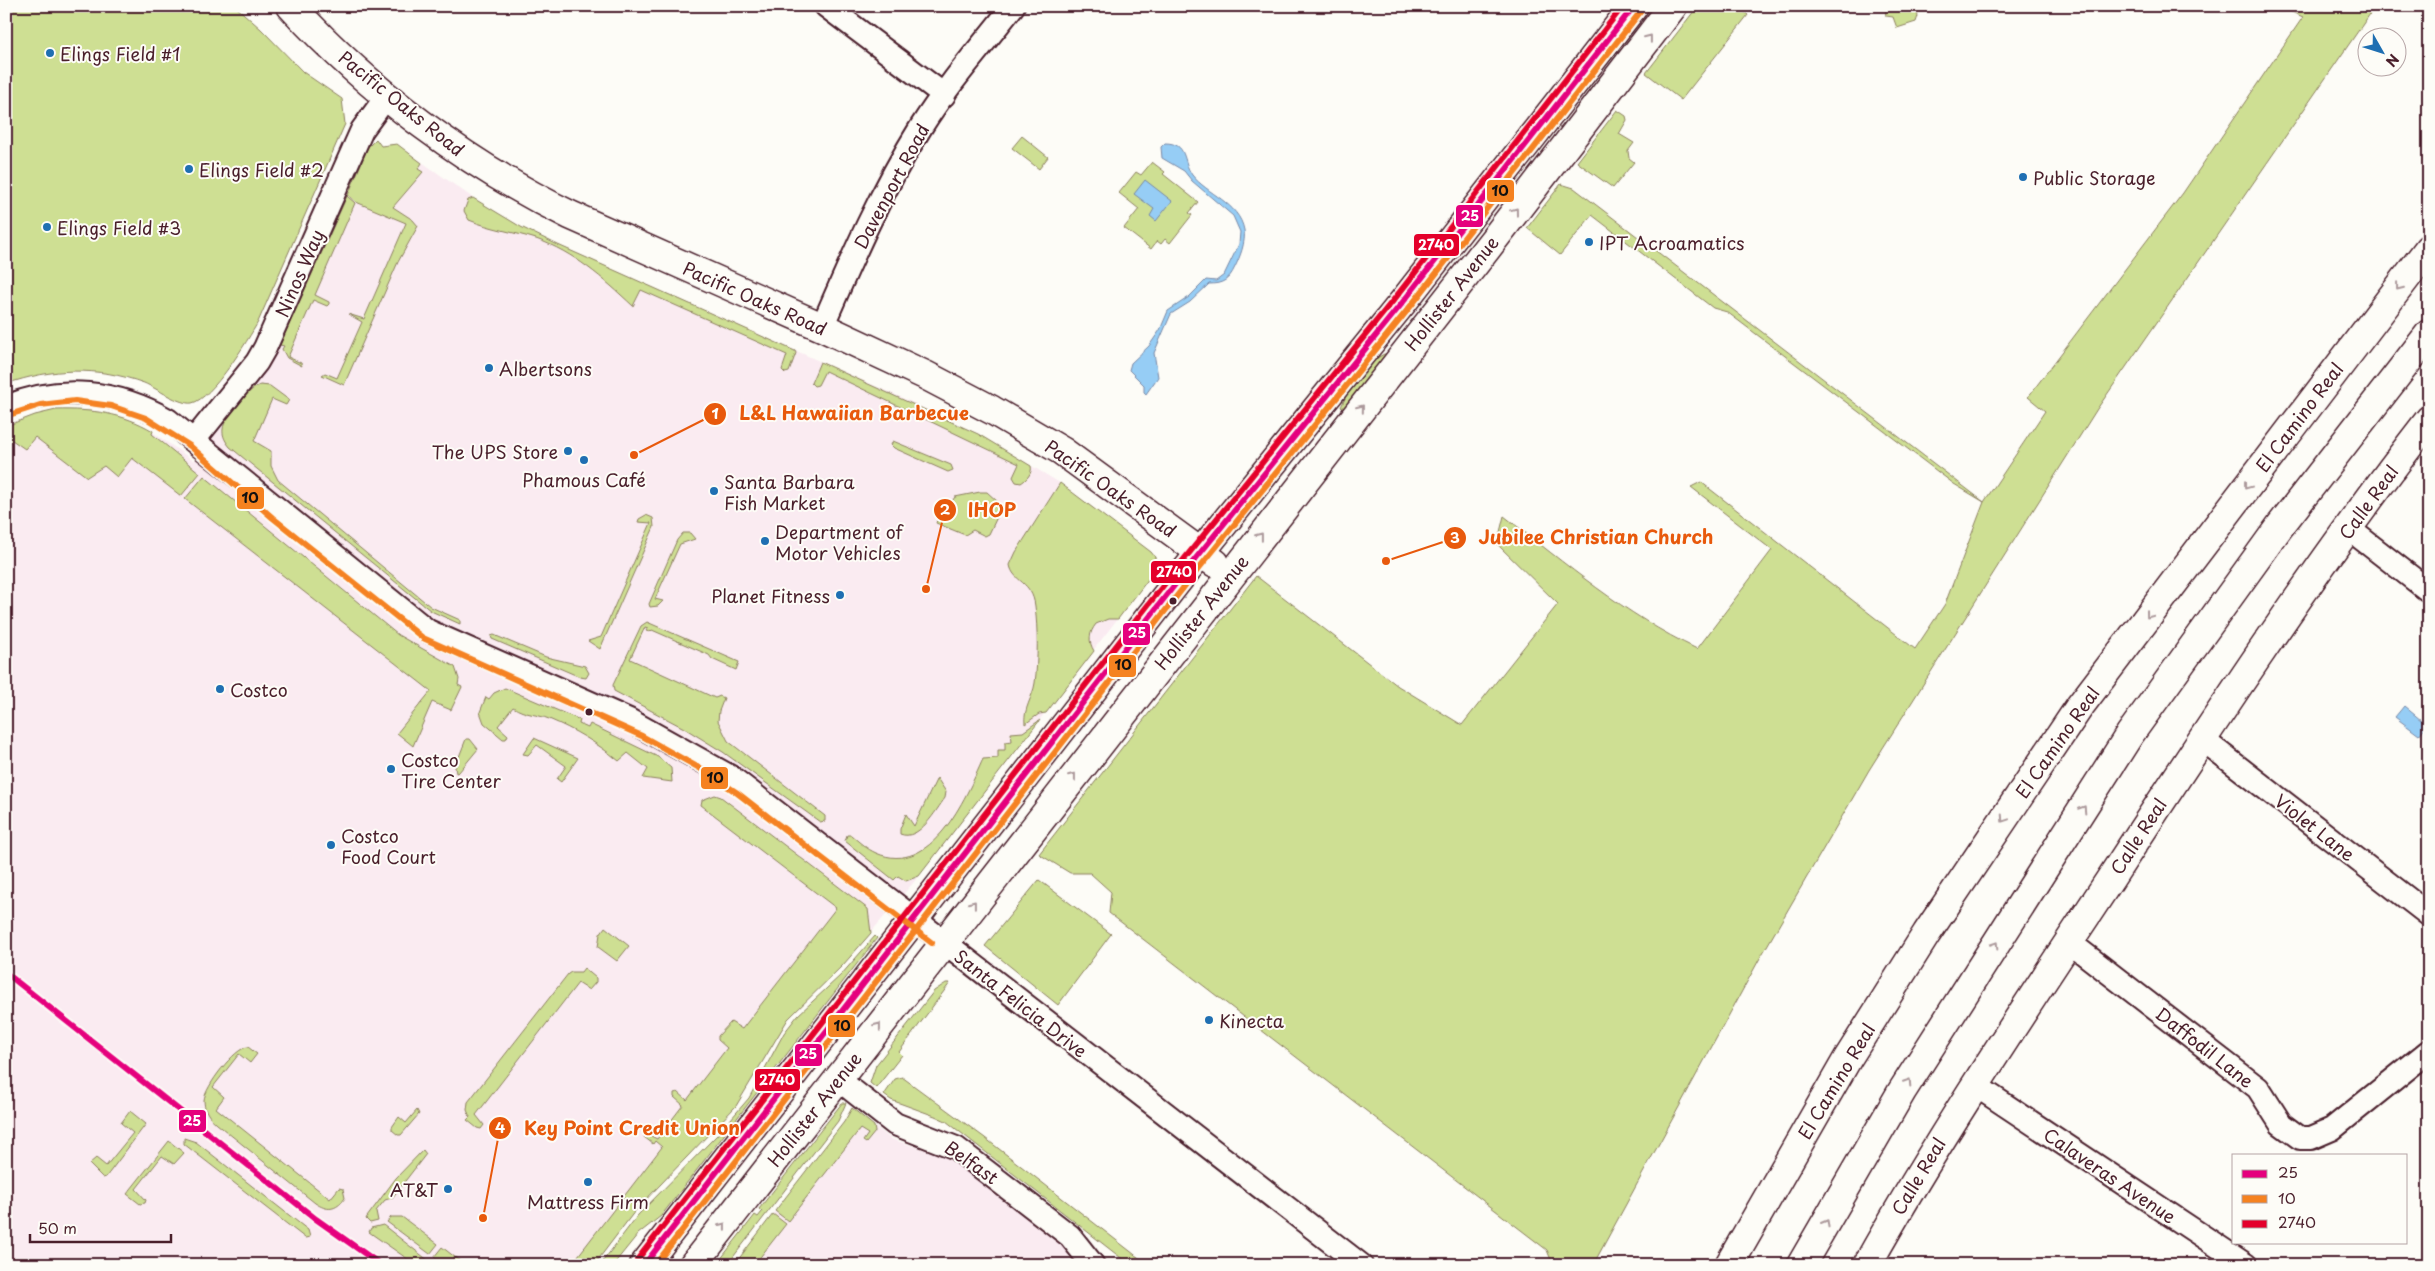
<svg xmlns="http://www.w3.org/2000/svg" width="2435" height="1271" font-family="'Playpen Sans',sans-serif">
	<style>
		.built { fill: #faebf1 }
		.green { fill: #cedf93; stroke: #8c7f5f }
		.water { fill: #96cdf5; stroke: #7887a4 }
		.lines { fill: none; stroke-linecap: round; stroke-linejoin: round }
		.street-casing { stroke: #4a1f2b; stroke-width: 26 }
		.secondary-casing { stroke: #4a1f2b; stroke-width: 31 }
		.highway-casing { stroke: #4a1f2b; stroke-width: 31 }
		.street { stroke: #fdfcf7; stroke-width: 22 }
		.secondary { stroke: #fdfcf7; stroke-width: 28 }
		.highway { stroke: #fdfcf7; stroke-width: 28 }
		.bus-1-casing { stroke: #fdfcf7; stroke-width: 10 }
		.bus-2-casing { stroke: #fdfcf7; stroke-width: 10 }
		.bus-3-casing { stroke: #fdfcf7; stroke-width: 10 }
		.bus-1 { stroke: #e5007d; stroke-width: 6 }
		.bus-2 { stroke: #f58220; stroke-width: 6 }
		.bus-3 { stroke: #e4002b; stroke-width: 6 }
		.oneway { stroke: #ac999b }
		.poi-dot { fill: #1f6fb2; stroke: #fdfcf7; stroke-width: 2 }
		.bus-dot { fill: #4a1f2b; stroke: #fdfcf7; stroke-width: 2 }
		.labels { text-anchor: middle; dominant-baseline: central; stroke-width: 4; stroke-linejoin: round; paint-order: stroke }
		.poi-label { font-size: 18px; fill: #4a1f2b; stroke: #fdfcf7; text-anchor: start }
		.street-label { font-size: 18px; fill: #4a1f2b; stroke: #fdfcf7 }
		.leader { fill: none; stroke: #e8590c; stroke-width: 2 }
		.callout-dot { fill: #e8590c; stroke: #fdfcf7; stroke-width: 2 }
		.mark-label { font-size: 15px; text-anchor: middle; font-weight: bold; fill: #fff }
		.callout-label { font-size: 19px; text-anchor: middle; font-weight: bold; fill: #e8590c; stroke: #fdfcf7; stroke-width: 4; stroke-linejoin: round; paint-order: stroke }
		.line-badge { stroke: #fdfcf7; stroke-width: 2 }
		.badge-label { font-size: 14px; text-anchor: middle; font-weight: bold; fill: #fff }
		.pale-badge-label { font-size: 14px; text-anchor: middle; font-weight: bold; fill: #111 }
	</style>
	<rect width="100%" height="100%" fill="#fdfcf7"/>
	<filter id="ink" filterUnits="userSpaceOnUse"><feTurbulence type="fractalNoise" baseFrequency=".02" numOctaves="2"/><feDisplacementMap in="SourceGraphic" scale="10" xChannelSelector="R" yChannelSelector="G"/><feConvolveMatrix kernelMatrix="1 2 1 2 8 2 1 2 1" color-interpolation-filters="sRGB"/></filter>
	<g filter="url(#ink)">
		<g class="built">
			<polygon points="376,139 381,146 397,144 410,156 412,155 473,198 521,227 558,245 907,400 978,434 1060,483 1151,552 1155,557 1156,569 919,876 843,965 788,1019 736,1106 635,1211 594,1265 6,1265 6,426 35,415 56,410 92,410 127,418 144,426 194,461 247,393 281,342 368,147"/>
			<polygon points="852,1108 891,1139 955,1159 1064,1244 1068,1251 1070,1265 734,1265 844,1122"/>
		</g>
		<g class="green">
			<path d="M6,6H235L261,29L303,72L342,99L345,124L258,322C248,340 212,399 192,403C180,405 156,388 144,383C97,366 52,368 6,384Z"/>
			<polygon points="1698,6 1738,6 1748,15 1681,100 1646,73"/>
			<polygon points="1879,6 1917,9 1918,16 1916,22 1897,28 1893,17 1886,16 1885,9"/>
			<path d="M2278,6H2370L2372,11L2097,409L1869,770L1760,958L1593,1265H1553L1547,1250L1109,913L1111,892L1090,873H1070L1039,854L1256,576L1398,686L1462,725L1558,604L1497,544L1504,516C1566,564 1625,615 1697,649L1772,550L1691,487L1701,482L1915,649L1945,604L1984,502L1954,484L1727,312L1713,308L1592,215L1560,255L1527,228L1561,184L1574,188L1984,502L2045,411L2028,397L2183,193L2303,17Z"/>
			<polygon points="1617,110 1626,116 1627,120 1619,134 1634,143 1628,151 1629,158 1634,162 1613,188 1577,162"/>
			<polygon points="1022,136 1048,157 1039,169 1012,148"/>
			<polygon points="376,139 381,146 397,144 422,163 418,169 423,172 393,207 413,220 418,226 398,262 344,385 322,375 325,373 337,378 362,322 348,314 364,319 406,223 356,202 348,195 368,147"/>
			<polygon points="1152,162 1165,172 1163,174 1198,202 1189,213 1192,215 1170,243 1165,239 1161,244 1157,241 1151,249 1124,228 1139,209 1119,193 1136,172 1141,175"/>
			<polygon points="347,196 355,203 315,295 329,302 329,304 327,306 313,300 288,357 301,363 302,366 287,358 282,349 284,346 280,345"/>
			<path d="M473,198L521,227L558,245L795,351L796,353L789,372L785,373L782,370L787,355L641,290L633,306C604,279 574,252 536,239C514,232 491,229 469,220L464,211L468,200Z"/>
			<path d="M1384,354H1388L1344,409L1341,407C1351,385 1362,365 1384,354Z"/>
			<path d="M820,362L978,434L1031,466C1033,473 1026,480 1021,483L1016,482L1013,477L1019,464L825,371L818,385L814,386L811,383Z"/>
			<path d="M260,385L270,386L289,400L286,405L272,399L254,441L271,451V466L278,480L431,607L460,620V624L431,611L230,447C226,442 222,436 223,429C224,417 248,389 260,385Z"/>
			<path d="M56,410C91,409 123,413 153,431L152,434L200,473L181,496L132,458L117,477L104,466L87,477L35,437L25,449L12,440L6,447V426L35,415Z"/>
			<polygon points="893,441 951,465 953,470 948,472 894,448 891,445"/>
			<polygon points="204,476 398,635 455,667 459,679 458,685 462,687 451,710 432,702 413,746 397,733 431,691 185,499"/>
			<path d="M1060,483L1151,552L1155,557L1156,569L1118,619H1108L1096,624C1089,633 1088,641 1094,651L1046,713L1039,714L1025,724C1023,709 1033,697 1035,683C1038,659 1038,630 1035,606C1032,581 1013,582 1010,565L1016,552Z"/>
			<polygon points="980,492 987,492 998,502 998,515 989,534 985,536 973,530 965,535 936,523 946,499 952,501 955,497"/>
			<polygon points="646,515 653,518 654,527 600,649 588,641 601,637 651,523 638,522 639,519"/>
			<polygon points="683,533 690,533 695,539 680,544 655,599 663,601 658,606 650,607 649,604 677,540"/>
			<polygon points="647,622 739,662 736,670 712,659 709,655 652,630 650,632 646,631 648,628 645,627 630,659 715,698 720,696 724,698 719,711 718,721 728,741 825,816 825,821 820,822 723,752 684,728 614,691 613,685 641,626"/>
			<polygon points="494,635 546,657 585,666 589,673 586,678 580,677 492,639 491,636"/>
			<path d="M505,688L580,720L579,724L588,728L590,724L658,757L671,768L672,782L643,778L648,769L628,753L619,761C597,743 575,730 549,719C537,714 525,715 513,707L498,726L508,735L506,739H503L484,723L480,712L486,697L489,699L494,693Z"/>
			<path d="M1040,720L919,876L906,881L898,876L894,880L845,841L847,835H851C859,842 867,849 876,853C932,877 965,799 983,759L998,758V750H1005V742L1012,741L1011,733L1023,732Z"/>
			<polygon points="534,738 578,758 561,782 557,779 566,766 537,745 528,755 523,754"/>
			<polygon points="466,739 470,739 478,749 459,772 456,773 455,767"/>
			<path d="M937,778L946,792L945,798C936,810 919,842 900,834V829L906,814L914,826Z"/>
			<polygon points="715,795 721,797 868,909 871,933 843,965 788,1019 736,1106 635,1211 594,1265 571,1265 662,1147 655,1141 653,1144 644,1137 645,1133 657,1139 683,1105 674,1097 674,1093 678,1092 687,1100 727,1048 718,1040 718,1036 731,1022 742,1029 836,908 701,805 702,800"/>
			<polygon points="1039,880 1111,934 1058,1005 985,946"/>
			<polygon points="605,927 629,946 617,961 598,947 600,934"/>
			<polygon points="875,936 877,938 661,1216 638,1234 613,1265 600,1265 638,1215 718,1134 749,1098 784,1033 798,1015 841,975"/>
			<polygon points="584,968 596,978 596,982 589,990 578,983 476,1115 484,1125 481,1129 477,1128 467,1120 470,1117 467,1110 468,1102 568,974 571,972 581,972"/>
			<polygon points="946,983 950,983 899,1052 902,1055 876,1088 870,1083 876,1065 934,991"/>
			<path d="M248,1047L257,1054L250,1063L239,1054L213,1087L224,1097L216,1108L330,1199L339,1188L343,1189L345,1198C336,1211 327,1211 315,1203L217,1124C210,1118 204,1111 204,1100C205,1087 235,1047 248,1047Z"/>
			<polygon points="902,1077 985,1138 1148,1265 1130,1265 946,1121 935,1116 891,1100 884,1095 895,1079"/>
			<polygon points="842,1103 846,1103 838,1121 727,1265 716,1265 755,1215 758,1217 762,1212 759,1209"/>
			<polygon points="852,1108 874,1126 875,1132 866,1143 863,1141 868,1134 860,1129 788,1221 775,1211 844,1122"/>
			<polygon points="417,1110 419,1114 401,1135 398,1135 392,1130 392,1127 399,1117 406,1123"/>
			<polygon points="130,1111 146,1124 106,1177 103,1178 89,1164 96,1158 106,1166 133,1133 121,1123"/>
			<polygon points="184,1138 196,1142 308,1230 310,1237 305,1238 184,1144"/>
			<polygon points="169,1141 184,1153 174,1164 162,1156 136,1189 146,1200 145,1203 140,1204 127,1194"/>
			<polygon points="423,1150 426,1154 392,1198 385,1200 376,1211 378,1221 370,1223 366,1219 367,1217 396,1178"/>
			<polygon points="773,1214 786,1224 754,1265 734,1265"/>
			<polygon points="391,1217 402,1217 438,1244 430,1254 387,1222"/>
			<polygon points="383,1225 434,1265 416,1265 369,1232 371,1228"/>
			<polygon points="442,1247 465,1265 444,1265 434,1257"/>
		</g>
		<g class="water">
			<path d="M1165,143C1188,143 1182,161 1192,175C1207,194 1239,203 1244,230C1246,242 1240,257 1235,267C1229,280 1223,284 1209,284L1190,302L1171,314L1154,353L1158,377L1146,394L1144,392V385L1129,370L1131,363L1149,346L1160,330L1168,311L1189,297L1206,280L1216,281L1224,275L1239,244L1240,232L1233,216L1192,181L1184,171L1162,158L1161,147Z"/>
			<polygon points="1145,180 1172,201 1156,221 1150,216 1154,209 1134,194"/>
			<polygon points="2404,706 2427,725 2419,735 2395,717"/>
		</g>
		<g class="lines">
			<defs>
				<g id="street">
					<polyline points="826,6 944,95"/>
					<path d="M822,327C852,258 881,191 921,127C948,84 982,46 1013,6"/>
					<path d="M6,407C61,384 117,391 168,420L428,631L629,720L731,777L1361,1265"/>
					<polyline points="195,439 257,362 265,348 362,130 387,96"/>
					<polyline points="2348,528 2429,591"/>
					<polyline points="2202,739 2429,915"/>
					<polyline points="2069,942 2258,1088 2281,1124 2300,1138 2311,1138 2332,1129 2429,1051"/>
					<polyline points="838,1079 895,1124 956,1148 1070,1236 1093,1265"/>
					<polyline points="1975,1085 2246,1265"/>
				</g>
				<g id="secondary">
					<path d="M291,6C370,92 466,164 570,215L822,327L925,375L992,410L1062,451L1215,563"/>
					<polyline points="644,1265 1180,578 1403,302 1634,6"/>
					<polyline points="693,1265 1495,238 1673,6"/>
					<path d="M1867,1265C1941,1133 2026,1007 2109,881C2211,725 2314,568 2429,420"/>
				</g>
				<g id="highway">
					<polyline points="1729,1265 1848,1058 1927,933 2080,706 2429,248"/>
					<polyline points="1801,1265 1902,1091 2130,734 2280,526 2429,334"/>
				</g>
			</defs>
			<use href="#street" class="street-casing"/>
			<use href="#secondary" class="secondary-casing"/>
			<use href="#highway" class="highway-casing"/>
			<use href="#street" class="street"/>
			<use href="#secondary" class="secondary"/>
			<use href="#highway" class="highway"/>
			<defs>
				<g id="bus-1">
					<polyline points="6,973 316,1219 381,1265"/>
					<polyline points="644,1265 1180,578 1403,302 1634,6"/>
				</g>
				<g id="bus-2">
					<polyline points="9,415 40,405 75,401 111,406 146,418 190,446 273,518 423,638 642,736 701,769 736,792 932,943"/>
					<polyline points="655,1265 1187,583 1410,307 1641,11"/>
				</g>
				<polyline id="bus-3" points="637,1260 1173,573 1396,297 1623,6"/>
			</defs>
			<use href="#bus-1" class="bus-1-casing"/>
			<use href="#bus-2" class="bus-2-casing"/>
			<use href="#bus-3" class="bus-3-casing"/>
			<use href="#bus-1" class="bus-1"/>
			<use href="#bus-2" class="bus-2"/>
			<use href="#bus-3" class="bus-3"/>
		</g>
		<defs><path id="oneway-chevron" d="M-2-3.5L2.5 0L-2 3.5" fill="none" stroke-width="1.6" stroke-linecap="round" stroke-linejoin="round" transform="scale(1.25)"/></defs>
		<g class="oneway">
			<use href="#oneway-chevron" transform="translate(1649 38) rotate(-52)"/>
			<use href="#oneway-chevron" transform="translate(1515 211) rotate(-53)"/>
			<use href="#oneway-chevron" transform="translate(2399 287) rotate(128)"/>
			<use href="#oneway-chevron" transform="translate(1361 408) rotate(-51)"/>
			<use href="#oneway-chevron" transform="translate(2247 486) rotate(127)"/>
			<use href="#oneway-chevron" transform="translate(1260 536) rotate(-52)"/>
			<use href="#oneway-chevron" transform="translate(2149 615) rotate(127)"/>
			<use href="#oneway-chevron" transform="translate(1073 776) rotate(-52)"/>
			<use href="#oneway-chevron" transform="translate(2083 809) rotate(-57)"/>
			<use href="#oneway-chevron" transform="translate(2004 819) rotate(124)"/>
			<use href="#oneway-chevron" transform="translate(973 904) rotate(-52)"/>
			<use href="#oneway-chevron" transform="translate(1995 945) rotate(-57)"/>
			<use href="#oneway-chevron" transform="translate(878 1026) rotate(-52)"/>
			<use href="#oneway-chevron" transform="translate(1908 1082) rotate(-57)"/>
			<use href="#oneway-chevron" transform="translate(1826 1223) rotate(-60)"/>
			<use href="#oneway-chevron" transform="translate(723 1226) rotate(-52)"/>
		</g>
	</g>
	<g class="poi-dot">
		<circle cx="50" cy="53" r="5"/>
		<circle cx="189" cy="169" r="5"/>
		<circle cx="2023" cy="177" r="5"/>
		<circle cx="47" cy="227" r="5"/>
		<circle cx="1589" cy="242" r="5"/>
		<circle cx="489" cy="368" r="5"/>
		<circle cx="568" cy="451" r="5"/>
		<circle cx="584" cy="460" r="5"/>
		<circle cx="714" cy="491" r="5"/>
		<circle cx="765" cy="541" r="5"/>
		<circle cx="840" cy="595" r="5"/>
		<circle cx="220" cy="689" r="5"/>
		<circle cx="391" cy="769" r="5"/>
		<circle cx="331" cy="845" r="5"/>
		<circle cx="1209" cy="1020" r="5"/>
		<circle cx="588" cy="1182" r="5"/>
		<circle cx="448" cy="1189" r="5"/>
	</g>
	<g class="bus-dot">
		<circle cx="1173" cy="601" r="4.5"/>
		<circle cx="589" cy="712" r="4.5"/>
	</g>
	<g class="labels">
		<g class="poi-label">
			<text x="60" y="53">Elings Field #1</text>
			<text x="199" y="169">Elings Field #2</text>
			<text x="2033" y="177">Public Storage</text>
			<text x="57" y="227">Elings Field #3</text>
			<text x="1599" y="242">IPT Acroamatics</text>
			<text x="499" y="368">Albertsons</text>
			<text x="558" y="451" text-anchor="end">The UPS Store</text>
			<text x="584" y="479" text-anchor="middle">Phamous Café</text>
			<text x="724" y="481">Santa Barbara<tspan x="724" dy="21">Fish Market</tspan></text>
			<text x="775" y="531">Department of<tspan x="775" dy="21">Motor Vehicles</tspan></text>
			<text x="830" y="595" text-anchor="end">Planet Fitness</text>
			<text x="230" y="689">Costco</text>
			<text x="401" y="759">Costco<tspan x="401" dy="21">Tire Center</tspan></text>
			<text x="341" y="835">Costco<tspan x="341" dy="21">Food Court</tspan></text>
			<text x="1219" y="1020">Kinecta</text>
			<text x="438" y="1189" text-anchor="end">AT&amp;T</text>
			<text x="588" y="1201" text-anchor="middle">Mattress Firm</text>
		</g>
		<g class="street-label">
			<text transform="translate(402 103) rotate(39)">Pacific Oaks Road</text>
			<text transform="translate(891 186) rotate(-62)">Davenport Road</text>
			<text transform="translate(299 273) rotate(-66)">Ninos Way</text>
			<text transform="translate(1451 293) rotate(-52)">Hollister Avenue</text>
			<text transform="translate(755 298) rotate(24)">Pacific Oaks Road</text>
			<text transform="translate(2299 417) rotate(-53)">El Camino Real</text>
			<text transform="translate(1111 488) rotate(35)">Pacific Oaks Road</text>
			<text transform="translate(2368 502) rotate(-54)">Calle Real</text>
			<text transform="translate(1201 612) rotate(-52)">Hollister Avenue</text>
			<text transform="translate(2057 742) rotate(-55)">El Camino Real</text>
			<text transform="translate(2315 827) rotate(38)">Violet Lane</text>
			<text transform="translate(2138 836) rotate(-57)">Calle Real</text>
			<text transform="translate(1021 1003) rotate(38)">Santa Felicia Drive</text>
			<text transform="translate(2205 1047) rotate(38)">Daffodil Lane</text>
			<text transform="translate(1836 1081) rotate(-59)">El Camino Real</text>
			<text transform="translate(814 1109) rotate(-52)">Hollister Avenue</text>
			<text transform="translate(972 1162) rotate(35)">Belfast</text>
			<text transform="translate(2110 1175) rotate(34)">Calaveras Avenue</text>
			<text transform="translate(1918 1176) rotate(-59)">Calle Real</text>
		</g>
	</g>
	<path class="leader" d="M634 455L715 414M926 589L945 510M1386 561L1455 538M483 1218L500 1128"/>
	<g class="callout-dot">
		<circle cx="634" cy="455" r="5"/>
		<circle cx="926" cy="589" r="5"/>
		<circle cx="1386" cy="561" r="5"/>
		<circle cx="483" cy="1218" r="5"/>
		<circle cx="715" cy="414" r="12"/>
		<circle cx="945" cy="510" r="12"/>
		<circle cx="1455" cy="538" r="12"/>
		<circle cx="500" cy="1128" r="12"/>
	</g>
	<g class="mark-label">
		<text x="715" y="419">1</text>
		<text x="945" y="515">2</text>
		<text x="1455" y="543">3</text>
		<text x="500" y="1133">4</text>
	</g>
	<g class="callout-label">
		<text x="854" y="420">L&amp;L Hawaiian Barbecue</text>
		<text x="992" y="517">IHOP</text>
		<text x="1596" y="544">Jubilee Christian Church</text>
		<text x="632" y="1135">Key Point Credit Union</text>
	</g>
	<g class="line-badge">
		<rect x="1486" y="179" width="29" height="24" rx="5" fill="#f58220"/>
		<rect x="1455" y="204" width="29" height="24" rx="5" fill="#e5007d"/>
		<rect x="1413" y="233" width="47" height="24" rx="5" fill="#e4002b"/>
		<rect x="236" y="486" width="29" height="24" rx="5" fill="#f58220"/>
		<rect x="1150" y="560" width="47" height="24" rx="5" fill="#e4002b"/>
		<rect x="1122" y="622" width="29" height="24" rx="5" fill="#e5007d"/>
		<rect x="1108" y="654" width="29" height="24" rx="5" fill="#f58220"/>
		<rect x="700" y="766" width="29" height="24" rx="5" fill="#f58220"/>
		<rect x="827" y="1014" width="29" height="24" rx="5" fill="#f58220"/>
		<rect x="794" y="1043" width="29" height="24" rx="5" fill="#e5007d"/>
		<rect x="754" y="1068" width="47" height="24" rx="5" fill="#e4002b"/>
		<rect x="178" y="1109" width="29" height="24" rx="5" fill="#e5007d"/>
	</g>
	<g class="badge-label">
		<text x="1470" y="221">25</text>
		<text x="1436" y="250">2740</text>
		<text x="1174" y="577">2740</text>
		<text x="1137" y="638">25</text>
		<text x="808" y="1059">25</text>
		<text x="777" y="1085">2740</text>
		<text x="192" y="1126">25</text>
	</g>
	<g class="pale-badge-label">
		<text x="1500" y="196">10</text>
		<text x="250" y="503">10</text>
		<text x="1123" y="670">10</text>
		<text x="715" y="783">10</text>
		<text x="842" y="1031">10</text>
	</g>
	<rect width="2435" height="1271" fill="none" stroke="#fdfcf7" stroke-width="25"/>
	<rect x="12" y="12" width="2410" height="1246" fill="none" stroke="#4a1f2b" stroke-width="2" filter="url(#ink)"/>
	<rect x="2232" y="1154" width="175" height="90" fill="#fdfcf7" stroke="#b5a4a5"/>
	<rect x="2242" y="1170" width="25" height="8" fill="#e5007d" stroke="#b5a4a5"/>
	<text x="2278" y="1178" font-size="15" fill="#4a1f2b">25</text>
	<rect x="2242" y="1195" width="25" height="8" fill="#f58220" stroke="#b5a4a5"/>
	<text x="2278" y="1204" font-size="15" fill="#4a1f2b">10</text>
	<rect x="2242" y="1220" width="25" height="8" fill="#e4002b" stroke="#b5a4a5"/>
	<text x="2278" y="1228" font-size="15" fill="#4a1f2b">2740</text>
	<g transform="translate(2382 52) rotate(129)"><circle r="24" fill="#fdfcf7" stroke="#b5a4a5"/>
	<path d="M0-4L9 19L0 12L-9 19Z" fill="#1f6fb2"/>
	<text y="-8" font-size="14" font-weight="bold" text-anchor="middle" fill="#4a1f2b">N</text>
	</g>
	<path d="M30 1234v8h141v-8" fill="none" stroke="#4a1f2b" stroke-width="2.5"/>
	<text x="38" y="1234" font-size="15" fill="#4a1f2b" stroke="#fdfcf7" stroke-width="4" paint-order="stroke">50 m</text>
</svg>
